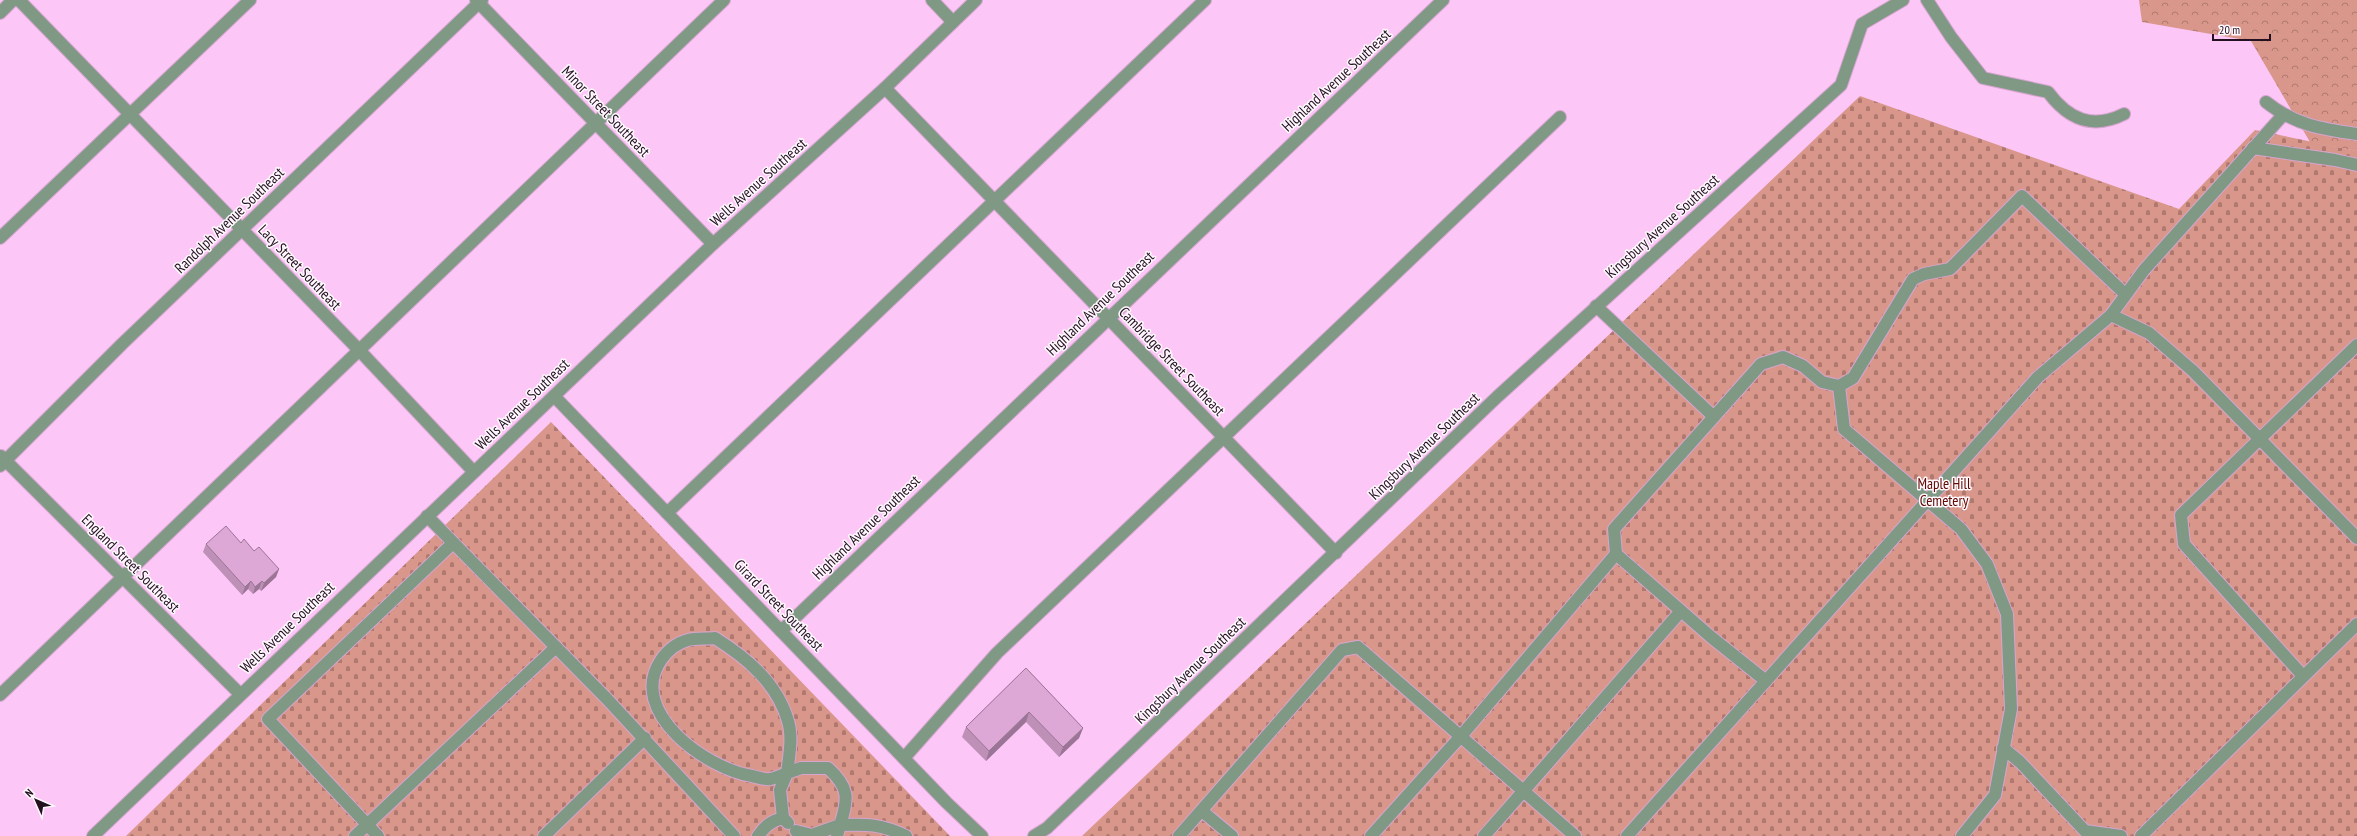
<svg xmlns="http://www.w3.org/2000/svg" width="2357" height="836" font-family="'PT Sans Narrow',sans-serif">
	<style>
		.cemetery { fill: url(#cemetery-stones) }
		.park { fill: url(#park-crowns) }
		.lines { fill: none; stroke-linecap: round; stroke-linejoin: round }
		.minor-casing { stroke: #d5a5d0; stroke-width: 14 }
		.minor { stroke: #809985; stroke-width: 12 }
		.wall { fill: #be90b8 }
		.shaded-wall { fill: #9b7596 }
		.building { fill: #dda7d6; stroke: #9b7596 }
		.labels { text-anchor: middle; dominant-baseline: central; stroke-width: 3; stroke-linejoin: round; paint-order: stroke }
		.street-label { font-size: 15px; fill: #231021; stroke: #fff9fe }
		.park-label { font-size: 15px; fill: #610902; stroke: #fff9fe }
	</style>
	<defs>
		<pattern id="cemetery-stones" width="16" height="16" patternUnits="userSpaceOnUse"><rect width="16" height="16" fill="#d9968a"/><path d="M2 7V4a2 2 0 0 1 4 0v3zM10 15v-3a2 2 0 0 1 4 0v3z" fill="#b07970"/></pattern>
		<pattern id="park-crowns" width="20" height="18" patternUnits="userSpaceOnUse"><rect width="20" height="18" fill="#d9968a"/><path d="M2 6a3 3 0 1 1 6 0M12 15a3 3 0 1 1 6 0" fill="none" stroke="#b07970"/></pattern>
	</defs>
	<rect width="100%" height="100%" fill="#fcc6f6"/>
	<g class="cemetery">
		<polygon points="1860,96 2179,209 2255,130 2357,151 2357,836 1082,836"/>
		<polygon points="551,422 950,836 126,836"/>
	</g>
	<polygon class="park" points="2139,0 2357,0 2357,151 2310,142 2251,41 2142,22"/>
	<g class="lines">
		<defs>
			<g id="minor">
				<polyline points="19,0 359,350 474,472"/>
				<polyline points="476,0 713,244"/>
				<polyline points="932,0 953,22"/>
				<path d="M1927,0L1951,37L1983,78L2048,92C2068,119 2092,130 2124,114"/>
				<polyline points="0,13 13,0"/>
				<polyline points="885,88 1336,553"/>
				<path d="M2266,102C2295,125 2321,129 2357,134"/>
				<polyline points="2253,148 2335,160 2357,165"/>
				<polyline points="0,238 250,0"/>
				<polyline points="1596,306 1713,416"/>
				<polyline points="2111,315 2149,333 2193,371 2357,538"/>
				<polyline points="1839,386 1844,429 1961,529 1987,564 2007,614 2011,709 1995,795 1962,836"/>
				<polyline points="554,396 947,803 982,836"/>
				<polyline points="1,456 240,694"/>
				<polyline points="0,466 122,344 482,0"/>
				<polyline points="667,513 1205,0"/>
				<polyline points="427,516 607,699 734,836"/>
				<polyline points="1616,554 1711,637 1766,681"/>
				<polyline points="781,631 1443,0"/>
				<path d="M715,638C747,658 777,683 788,721C793,737 789,757 787,773C782,775 776,778 770,779C765,780 757,777 752,776C707,769 626,712 661,660C667,651 677,643 688,640C696,638 706,639 715,638Z"/>
				<polyline points="2303,676 2184,544 2181,515 2357,345"/>
				<polyline points="0,695 724,0"/>
				<polyline points="2003,748 2020,762 2085,831 2121,836"/>
				<polyline points="904,758 997,653 1560,117"/>
				<polyline points="1202,811 1232,836"/>
				<path d="M783,818L780,790L787,773L801,768H828C849,787 849,798 840,825L812,835L796,831"/>
				<polyline points="93,836 713,244 885,88 976,0"/>
				<polyline points="355,836 556,647"/>
				<polyline points="378,836 268,719 453,543"/>
				<polyline points="544,836 645,738"/>
				<path d="M758,836C765,826 771,821 783,818L788,823"/>
				<path d="M837,836L840,825C867,824 881,824 906,836"/>
				<polyline points="1034,836 1047,828 1497,397 1841,85 1862,24 1903,0"/>
				<polyline points="1179,836 1342,650 1358,647 1575,836"/>
				<polyline points="1371,836 1461,736 1616,554 1614,529 1761,364 1783,357 1803,366 1822,382 1839,386 1853,378 1913,279 1924,274 1950,269 2022,196 2125,294"/>
				<polyline points="1484,836 1681,611"/>
				<polyline points="1627,836 2038,377 2111,315 2144,270 2283,115"/>
				<polyline points="2141,836 2357,624"/>
			</g>
		</defs>
		<use href="#minor" class="minor-casing"/>
		<use href="#minor" class="minor"/>
	</g>
	<g class="wall">
		<polygon points="241,543 279,569 276,577 261,591 259,589 253,594 248,589 242,595 203,552 206,544"/>
		<polygon points="1026,668 1083,728 1079,738 1059,757 1026,722 986,761 962,737 966,727"/>
	</g>
	<g class="shaded-wall">
		<polygon points="279,569 276,577 261,591 264,583"/>
		<polygon points="251,581 248,589 242,595 245,587"/>
		<polygon points="262,581 259,589 253,594 255,587"/>
		<polygon points="1029,712 1026,722 986,761 989,751"/>
		<polygon points="1083,728 1079,738 1059,757 1063,747"/>
	</g>
	<g class="building">
		<polygon points="226,526 241,543 244,539 254,551 259,547 279,569 264,583 262,581 255,587 251,581 245,587 206,544"/>
		<polygon points="1026,668 1083,728 1063,747 1029,712 989,751 966,727"/>
	</g>
	<g class="labels">
		<g class="street-label">
			<text transform="translate(1336 80) rotate(-43)">Highland Avenue Southeast</text>
			<text transform="translate(606 111) rotate(46)">Minor Street Southeast</text>
			<text transform="translate(758 182) rotate(-42)">Wells Avenue Southeast</text>
			<text transform="translate(229 220) rotate(-44)">Randolph Avenue Southeast</text>
			<text transform="translate(1662 226) rotate(-42)">Kingsbury Avenue Southeast</text>
			<text transform="translate(300 267) rotate(46)">Lacy Street Southeast</text>
			<text transform="translate(1100 303) rotate(-44)">Highland Avenue Southeast</text>
			<text transform="translate(1172 361) rotate(46)">Cambridge Street Southeast</text>
			<text transform="translate(522 404) rotate(-44)">Wells Avenue Southeast</text>
			<text transform="translate(1424 446) rotate(-44)">Kingsbury Avenue Southeast</text>
			<text transform="translate(866 527) rotate(-44)">Highland Avenue Southeast</text>
			<text transform="translate(131 563) rotate(45)">England Street Southeast</text>
			<text transform="translate(779 605) rotate(46)">Girard Street Southeast</text>
			<text transform="translate(287 627) rotate(-44)">Wells Avenue Southeast</text>
			<text transform="translate(1190 670) rotate(-44)">Kingsbury Avenue Southeast</text>
		</g>
		<g class="park-label">
			<text x="1944" y="483">Maple Hill<tspan x="1944" dy="17">Cemetery</tspan></text>
		</g>
	</g>
	<g transform="translate(36 800) rotate(315)" stroke="#fff9fe" stroke-width="3" paint-order="stroke">
	<path d="M0-3L7 15L0 10L-7 15Z" fill="#231021"/>
	<text y="-6" font-size="11" font-weight="bold" text-anchor="middle" fill="#231021">N</text>
	</g>
	<path d="M2213 34v6h57v-6" fill="none" stroke="#231021" stroke-width="2"/>
	<text x="2219" y="34" font-size="12" fill="#231021" stroke="#fff9fe" stroke-width="3" paint-order="stroke">20 m</text>
</svg>
